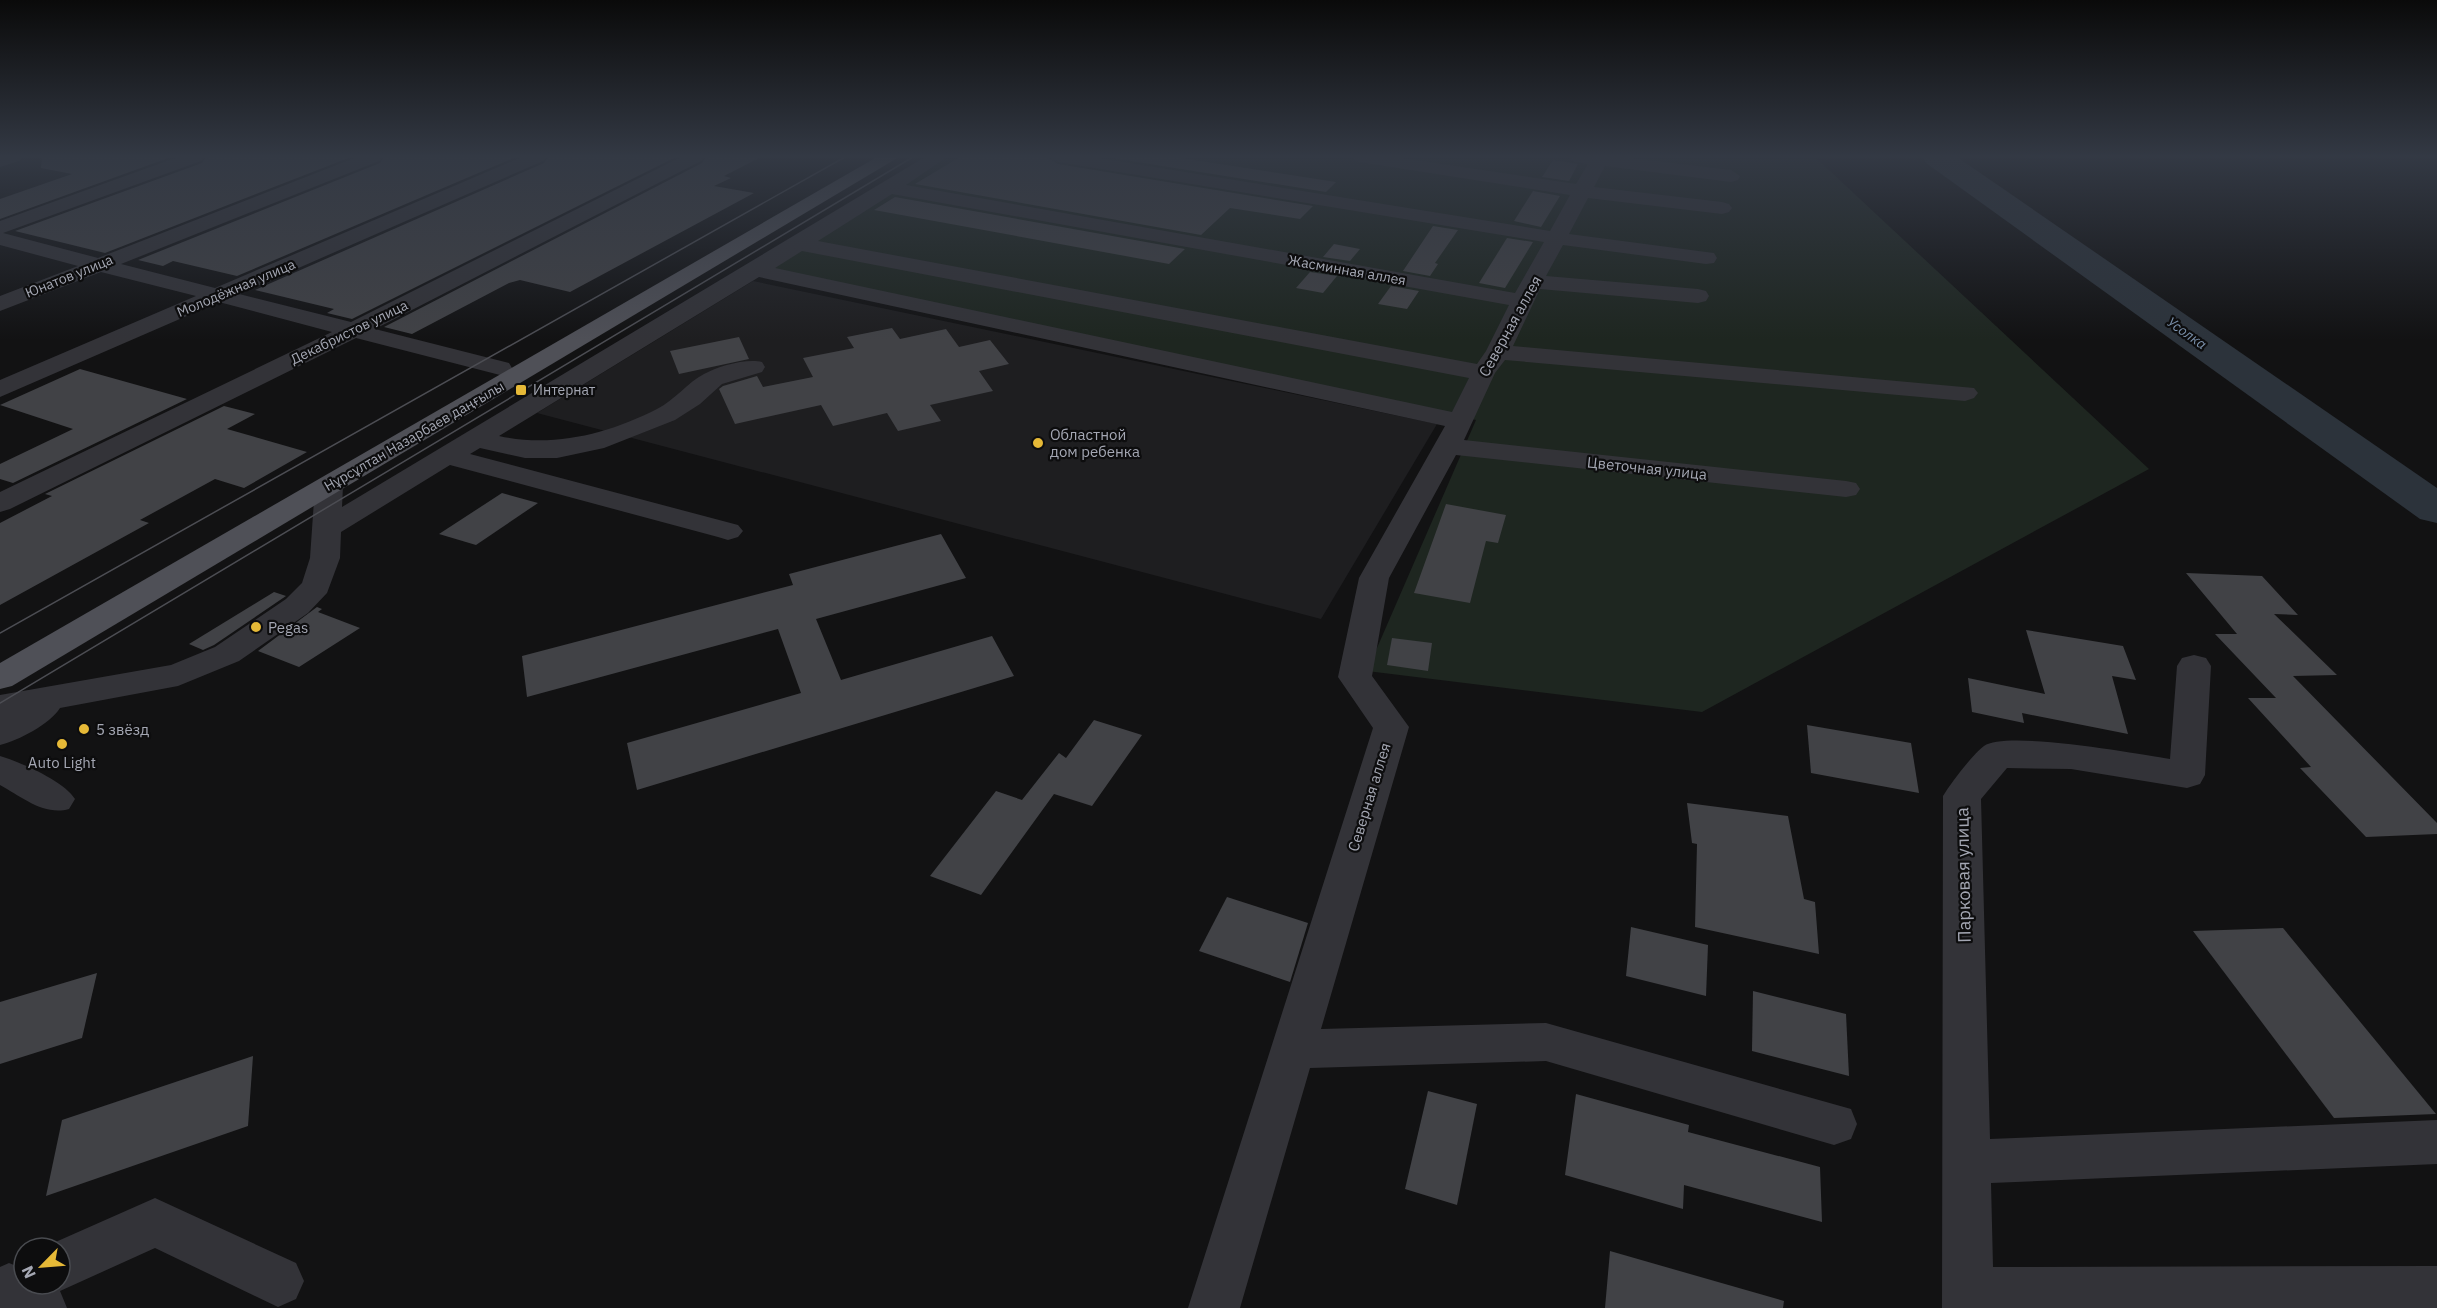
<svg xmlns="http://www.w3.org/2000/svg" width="2437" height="1308" font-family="'IBM Plex Sans',sans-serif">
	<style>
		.built { fill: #1e1e20 }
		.green { fill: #1e2620 }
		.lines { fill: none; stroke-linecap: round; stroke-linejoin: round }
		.river { fill: #2c333b; fill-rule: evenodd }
		.building { fill: #414246 }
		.minor { fill: #333338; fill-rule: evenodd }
		.major { fill: #4f5057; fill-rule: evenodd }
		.tram { stroke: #4c4d53; stroke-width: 1.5 }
		.poi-dot { fill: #e6b937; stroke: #0d0d0e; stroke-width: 2 }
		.labels { text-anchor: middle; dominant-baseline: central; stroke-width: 4.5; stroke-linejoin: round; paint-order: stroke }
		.far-street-label { font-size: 14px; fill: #a4a7b3; stroke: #0d0d0e }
		.far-water-label { font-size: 14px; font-style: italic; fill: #7c92ad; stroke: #0d0d0e }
		.far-poi-label { font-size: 14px; fill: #a4a7b3; stroke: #0d0d0e; text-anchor: start }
		.street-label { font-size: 15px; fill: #a4a7b3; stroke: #0d0d0e }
		.poi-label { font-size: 15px; fill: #a4a7b3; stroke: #0d0d0e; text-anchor: start }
		.near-street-label { font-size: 18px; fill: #a4a7b3; stroke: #0d0d0e }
	</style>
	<rect width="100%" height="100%" fill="#121213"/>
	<polygon class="built" points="753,281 1437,424 1321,619 537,413"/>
	<polygon class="green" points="929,157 1815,157 2149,469 1702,712 1367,671 1476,420 748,266"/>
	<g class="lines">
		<polygon class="river" points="1922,157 1957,157 2437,488 2437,523 2420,519 1926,163"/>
	</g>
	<g class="building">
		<polygon points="42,157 171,157 0,219 0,199 72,174 41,168"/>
		<polygon points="206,157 351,157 105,253 15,231 202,163"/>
		<polygon points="384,157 516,157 237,276 173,261 163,266 138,260 380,163"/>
		<polygon points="548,157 676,157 352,319 327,313 334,309 255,290 544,163"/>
		<polygon points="706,157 761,157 724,176 731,178 714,186 754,193 570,292 520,280 509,283 412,334 384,327 702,163"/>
		<polygon points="960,157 1047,157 1058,164 1313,206 1300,219 1230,208 1201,235 915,184"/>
		<polygon points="1106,157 1174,157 1336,182 1326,192"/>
		<polygon points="1553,160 1578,164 1569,181 1542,177"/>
		<polygon points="1533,191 1560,196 1541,227 1514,221"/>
		<polygon points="895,197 1185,249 1169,264 874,210"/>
		<polygon points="1433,226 1458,230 1435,263 1438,264 1430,276 1403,271"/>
		<polygon points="1507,238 1533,242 1505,288 1479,283"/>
		<polygon points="1334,244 1360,249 1350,261 1323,257"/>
		<polygon points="1310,272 1337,276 1323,293 1296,288"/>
		<polygon points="1391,286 1419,291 1407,309 1378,304"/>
		<polygon points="892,328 900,339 946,329 959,347 990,340 1009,364 979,371 993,391 930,405 941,421 898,431 887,413 833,426 821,405 735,424 719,389 723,386 757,376 763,387 813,377 803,358 854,348 847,337"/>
		<polygon points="739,337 749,359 679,374 670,351"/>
		<polygon points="80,369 187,399 13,483 0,479 0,464 73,429 0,405"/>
		<polygon points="224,406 255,414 227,429 307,452 244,488 215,479 140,520 149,523 0,605 0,523 52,496 45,494"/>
		<polygon points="502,493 538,503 476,545 439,534"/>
		<polygon points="1446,504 1506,515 1498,543 1486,541 1470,603 1414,593"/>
		<polygon points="941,534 966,578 816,619 841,680 992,636 1014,676 637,790 627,743 801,693 778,629 527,697 522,656 793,585 789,574"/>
		<polygon points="2186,573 2262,576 2298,615 2274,614 2337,675 2293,676 2437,823 2437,834 2366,837 2300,768 2311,767 2248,698 2276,698 2215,634 2237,634"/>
		<polygon points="274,592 286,596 214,645 203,650 189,644"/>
		<polygon points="317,607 322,609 318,612 360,628 299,667 258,651"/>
		<polygon points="2026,630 2123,646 2136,680 2112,676 2128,734 2022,713 2024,723 1972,712 1968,678 2045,694"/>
		<polygon points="1392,638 1432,643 1428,671 1387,665"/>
		<polygon points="1094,720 1142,735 1092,806 1054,794 981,895 930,876 996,791 1022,800 1059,753 1066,758"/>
		<polygon points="1807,725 1911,743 1919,793 1811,773"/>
		<polygon points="1687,803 1788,816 1804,899 1815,902 1819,954 1695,927 1697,844 1692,843"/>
		<polygon points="1227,897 1308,923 1290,982 1199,951"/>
		<polygon points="1631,927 1708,945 1706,996 1626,976"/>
		<polygon points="2283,928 2436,1114 2334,1118 2193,931"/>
		<polygon points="97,973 82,1038 0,1064 0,1002"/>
		<polygon points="1753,991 1846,1014 1849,1076 1752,1051"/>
		<polygon points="253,1056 248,1126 46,1196 62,1120"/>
		<polygon points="1428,1091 1477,1104 1457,1205 1405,1189"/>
		<polygon points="1576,1094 1689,1125 1688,1132 1820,1167 1822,1222 1684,1185 1683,1209 1565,1175"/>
		<polygon points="1610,1251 1784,1301 1783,1308 1605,1308"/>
	</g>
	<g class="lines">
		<g class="minor">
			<polygon points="0,157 22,157 19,161 0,167"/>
			<polygon points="178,157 204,157 201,161 3,233 98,258 357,157 382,157 379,161 121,264 215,288 522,157 546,157 543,161 239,294 351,322 681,157 704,157 701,161 375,329 509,363 512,368 509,373 500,375 356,338 10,509 0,512 0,492 332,332 219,302 0,397 0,380 196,296 101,272 0,311 0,296 78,266 0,245 0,221"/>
			<path d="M925,157H947L906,185L1515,293L1544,242L1058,162L1049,157H1092L1550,231L1570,195L1359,162L1350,157H1395L1576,184L1588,164L1572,161L1569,157H1622L1731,170L1740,176L1738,180L1731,182L1605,166L1594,187L1722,202L1729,204L1732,208L1729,212L1722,214L1588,198L1569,234L1706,252L1714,253L1717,258L1714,263L1706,264L1563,245L1546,276L1698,289L1706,291L1709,296L1706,301L1698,303L1540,289L1513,346L1974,388L1978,393L1974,398L1965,401L1505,360L1495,373L1464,440L1846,481L1856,483L1860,489L1856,495L1846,497L1456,455L1389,578L1372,676L1409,727L1321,1029L1546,1023L1851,1109L1857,1124L1851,1139L1834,1145L1546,1061L1310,1068L1240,1308H1188L1373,728L1338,677L1359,578L1445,426L759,277L499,436C553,448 608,434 657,409C675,400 688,382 704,374C718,366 747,358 762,362L765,367L762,372L722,384L700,404L675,420L604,448L557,458H525L480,448L470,454L738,525L743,531L738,537L728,540L718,537L450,465L341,532L340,558L327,593L308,613L239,661L178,686L60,708C49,725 19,740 0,745V695L171,665L215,647L286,599L302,583L310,558L315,486L319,480L329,478L339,480L343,486L342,507ZM892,194L1509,305L1486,351L1477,364L818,241ZM802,251L1469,378L1452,412L775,268Z"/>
			<path d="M2194,655L2206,658L2211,666L2205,775L2200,784L2187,788L2071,769L2007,768L1981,799L1990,1139L2437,1120V1164L1991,1183L1993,1267L2437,1266V1308H1942L1943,796C1951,783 1972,755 1984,746C2007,730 2138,754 2170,759L2177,666L2182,658Z"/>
			<path d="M0,756C20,762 64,781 75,799L69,809C44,816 22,797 0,785Z"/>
			<polygon points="155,1198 296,1263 304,1281 296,1299 278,1307 155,1248 60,1291 67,1308 0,1308 0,1267 9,1263 24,1269 24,1284 60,1284 60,1248 42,1248"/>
		</g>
		<polygon class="major" points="877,157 899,157 12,686 0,689 0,663"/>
		<g class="tram">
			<polyline points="0,633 845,157"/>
			<polyline points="0,703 913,157"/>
		</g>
	</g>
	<linearGradient id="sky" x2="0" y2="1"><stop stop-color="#0a0a0a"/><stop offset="0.46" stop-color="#333944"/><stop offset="1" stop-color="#333944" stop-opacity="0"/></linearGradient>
	<rect width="2437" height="340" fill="url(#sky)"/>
	<g class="poi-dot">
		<rect x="515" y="384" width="12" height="12" rx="3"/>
		<circle cx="1038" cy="443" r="6"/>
		<circle cx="256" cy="627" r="6"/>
		<circle cx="84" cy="729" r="6"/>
		<circle cx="62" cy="744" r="6"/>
	</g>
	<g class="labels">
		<g class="far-street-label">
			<text transform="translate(1347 270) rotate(10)">Жасминная аллея</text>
			<text transform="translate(69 276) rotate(-22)">Юнатов улица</text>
			<text transform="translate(236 288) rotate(-23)">Молодёжная улица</text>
			<text transform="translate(349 332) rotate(-26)">Декабристов улица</text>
			<text transform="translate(414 436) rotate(-30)">Нұрсұлтан Назарбаев даңғылы</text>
		</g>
		<g class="far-water-label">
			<text transform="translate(2187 333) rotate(35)">Усолка</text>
		</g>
		<g class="far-poi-label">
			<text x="533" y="390">Интернат</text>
		</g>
		<g class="street-label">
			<text transform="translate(1510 326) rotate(-61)">Северная аллея</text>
			<text transform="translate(1647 468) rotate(6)">Цветочная улица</text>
			<text transform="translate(1369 797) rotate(-73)">Северная аллея</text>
		</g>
		<g class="poi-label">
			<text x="1050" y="434">Областной<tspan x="1050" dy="17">дом ребенка</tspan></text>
			<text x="268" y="627">Pegas</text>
			<text x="96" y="729">5 звёзд</text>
			<text x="62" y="762" text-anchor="middle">Auto Light</text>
		</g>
		<g class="near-street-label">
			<text transform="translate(1963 875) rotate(-91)">Парковая улица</text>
		</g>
	</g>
	<g transform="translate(42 1266) rotate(245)"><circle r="28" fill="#0d0d0e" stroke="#494b50" stroke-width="1.5"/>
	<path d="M0-4.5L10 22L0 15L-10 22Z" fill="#e6b937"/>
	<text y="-9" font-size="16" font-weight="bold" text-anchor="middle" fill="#a4a7b3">N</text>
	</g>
</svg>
